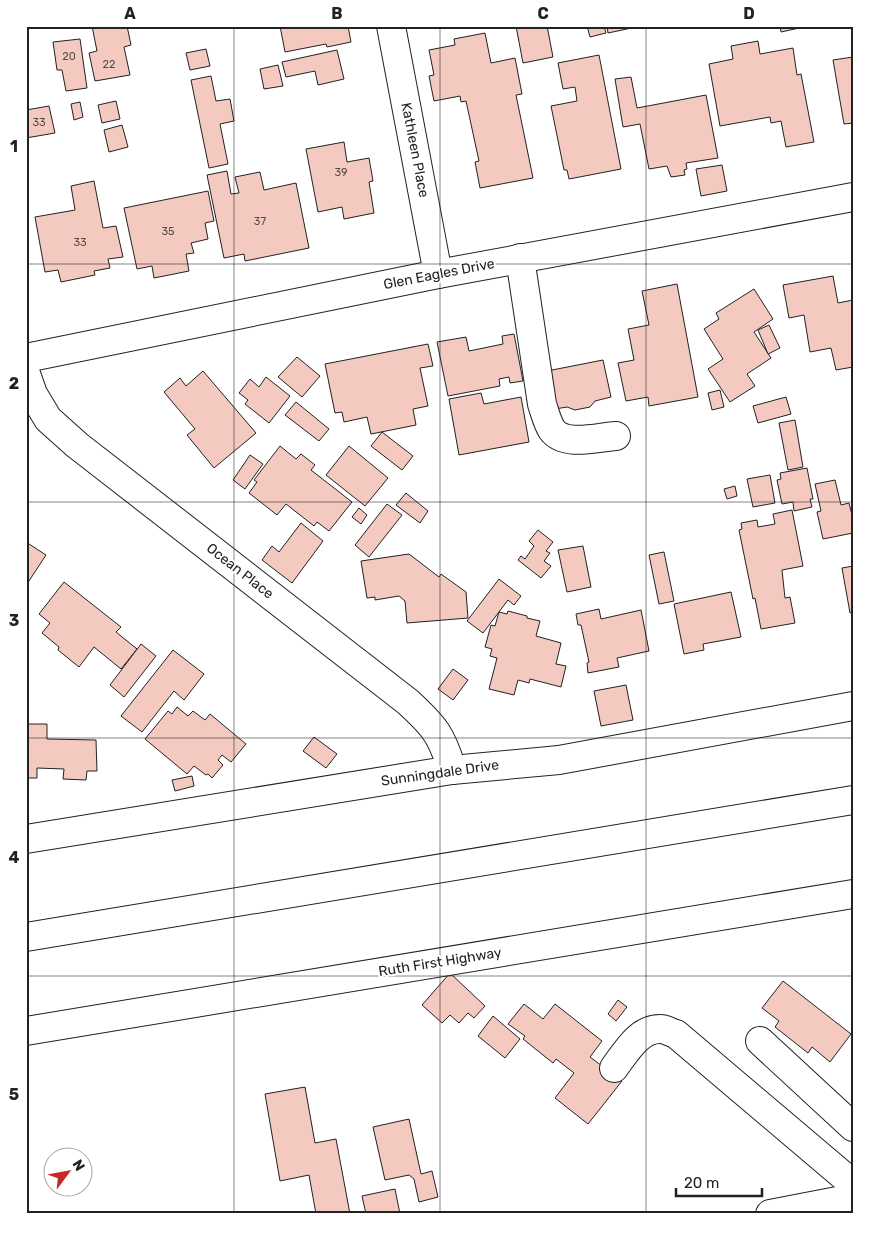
<svg xmlns="http://www.w3.org/2000/svg" width="879" height="1240" font-family="Rubik,sans-serif">
	<style>
		.building { fill: #f3c9c0; stroke: #222 }
		.lines { fill: none; stroke-linecap: round; stroke-linejoin: round }
		.minor-casing { stroke: #222; stroke-width: 30 }
		.highway-casing { stroke: #222; stroke-width: 30 }
		.minor { stroke: #fff; stroke-width: 28 }
		.highway { stroke: #fff; stroke-width: 28 }
		.grid { fill: none; stroke: #222; stroke-width: 1; stroke-opacity: 0.55 }
		.labels { text-anchor: middle; dominant-baseline: central; stroke-width: 4; stroke-linejoin: round; paint-order: stroke }
		.number-label { font-size: 11px; fill: #564c4a }
		.street-label { font-size: 14px; fill: #222; stroke: #fff }
		.neatline { fill: none; stroke: #222; stroke-width: 2 }
		.grid-label { font-size: 16px; text-anchor: middle; font-weight: bold; fill: #222 }
	</style>
	<rect width="100%" height="100%" fill="#fff"/>
	<g class="building">
		<polygon points="92,26 127,26 131,45 124,47 130,75 95,81 89,53 97,51"/>
		<polygon points="280,26 348,26 351,42 327,47 326,44 285,52"/>
		<polygon points="516,26 547,26 553,57 523,63"/>
		<polygon points="587,26 604,26 606,33 590,37"/>
		<polygon points="607,26 641,26 608,33"/>
		<polygon points="780,26 803,26 804,27 781,32"/>
		<polygon points="485,33 491,63 515,58 522,94 516,95 533,178 480,188 475,162 479,161 466,101 461,102 460,96 434,101 429,76 434,75 429,50 455,45 454,39"/>
		<polygon points="80,39 87,88 66,91 62,70 57,70 53,42"/>
		<polygon points="758,41 760,54 793,48 797,75 801,74 814,142 786,147 781,121 771,123 770,117 720,126 709,64 733,59 731,46"/>
		<polygon points="206,49 210,66 190,70 186,53"/>
		<polygon points="337,50 344,79 318,85 315,71 286,77 282,62"/>
		<polygon points="599,55 621,169 569,179 567,170 564,170 551,106 577,101 575,87 563,89 558,63"/>
		<polygon points="853,57 853,123 844,124 833,60"/>
		<polygon points="278,65 283,86 264,89 260,69"/>
		<polygon points="211,76 216,101 230,99 234,121 220,124 228,164 209,168 191,80"/>
		<polygon points="631,77 637,108 706,95 718,158 686,163 687,169 684,170 685,175 671,177 667,166 649,169 640,124 623,127 615,79"/>
		<polygon points="116,101 120,119 102,123 98,105"/>
		<polygon points="80,102 83,117 74,120 71,104"/>
		<polygon points="49,106 55,133 26,138 26,110"/>
		<polygon points="122,125 128,147 109,152 104,130"/>
		<polygon points="344,142 347,162 369,158 373,181 369,182 374,213 344,219 342,207 318,212 306,149"/>
		<polygon points="722,165 727,191 701,196 696,169"/>
		<polygon points="227,171 231,194 239,193 235,177 260,172 264,190 296,183 309,248 245,261 244,254 224,258 207,175"/>
		<polygon points="94,181 103,228 116,226 123,257 108,259 110,268 94,271 95,275 61,282 58,270 45,272 35,217 75,210 71,186"/>
		<polygon points="208,191 214,221 205,223 208,239 191,243 194,253 186,254 189,271 154,278 152,266 137,269 124,208"/>
		<polygon points="833,276 838,303 853,300 853,367 836,370 831,348 810,352 804,315 789,318 783,285"/>
		<polygon points="677,284 698,397 649,406 648,397 626,401 618,363 634,360 628,329 649,325 642,291"/>
		<polygon points="754,289 773,319 754,332 771,358 747,374 755,386 730,402 708,369 723,359 704,329 719,319 716,313"/>
		<polygon points="769,325 780,348 768,354 758,330"/>
		<polygon points="514,334 523,381 510,383 509,377 499,379 500,386 448,396 437,342 466,337 469,351 503,344 502,336"/>
		<polygon points="428,344 433,366 420,368 428,406 413,409 416,425 371,434 367,417 344,422 342,412 335,413 325,364"/>
		<polygon points="297,357 320,376 302,397 278,377"/>
		<polygon points="603,360 611,397 595,401 590,407 575,410 567,407 549,410 542,372"/>
		<polygon points="203,371 256,433 214,468 187,435 195,429 164,392 180,378 186,386"/>
		<polygon points="266,377 290,396 269,423 245,404 248,400 239,393 250,379 259,387"/>
		<polygon points="720,390 724,407 712,410 708,393"/>
		<polygon points="481,393 484,404 521,397 529,442 459,455 449,399"/>
		<polygon points="786,397 791,414 758,423 753,406"/>
		<polygon points="296,402 329,429 319,441 285,415"/>
		<polygon points="795,420 803,467 788,470 779,423"/>
		<polygon points="382,432 413,456 402,470 371,446"/>
		<polygon points="280,446 296,459 301,454 315,465 311,470 352,502 329,531 317,522 314,526 286,504 277,515 249,493 257,482 254,480"/>
		<polygon points="349,446 388,478 365,506 326,475"/>
		<polygon points="250,455 263,464 245,489 233,480"/>
		<polygon points="807,468 813,499 810,499 812,507 794,511 793,502 782,504 777,480 781,479 780,473"/>
		<polygon points="770,475 775,503 753,507 747,479"/>
		<polygon points="835,480 841,505 849,503 853,519 853,533 823,539 817,512 821,511 815,484"/>
		<polygon points="735,486 737,496 727,499 724,489"/>
		<polygon points="406,493 428,511 420,523 396,505"/>
		<polygon points="387,504 402,515 369,557 355,545"/>
		<polygon points="359,508 367,515 361,524 352,517"/>
		<polygon points="792,510 803,566 782,570 785,598 790,597 795,623 761,629 755,598 753,599 739,530 742,529 741,523 757,520 758,527 775,524 773,514"/>
		<polygon points="301,523 323,541 292,583 262,560 272,546 279,552"/>
		<polygon points="538,530 553,542 546,551 550,553 544,561 551,566 541,578 518,560 521,556 525,559 534,546 529,541"/>
		<polygon points="26,542 46,555 27,584 26,583"/>
		<polygon points="583,546 591,587 567,592 558,550"/>
		<polygon points="664,552 674,601 659,604 649,555"/>
		<polygon points="409,554 439,577 441,574 466,592 468,618 407,623 405,601 399,596 375,600 375,597 367,598 361,561"/>
		<polygon points="853,566 853,612 850,613 842,568"/>
		<polygon points="499,579 521,596 514,605 508,600 483,633 467,621"/>
		<polygon points="64,582 121,627 116,632 137,649 121,669 94,647 79,667 58,650 59,647 42,633 50,623 39,614"/>
		<polygon points="731,592 741,637 703,644 704,650 684,654 674,604"/>
		<polygon points="599,609 601,619 641,610 649,651 617,658 619,667 588,673 587,663 589,662 581,625 578,625 576,614"/>
		<polygon points="508,611 527,616 527,618 540,621 536,636 561,643 556,664 566,666 561,687 530,679 529,683 518,680 514,695 489,689 497,658 490,656 492,649 485,647 491,625 495,626 499,612 507,614"/>
		<polygon points="141,644 156,656 124,697 110,685"/>
		<polygon points="173,650 204,674 184,700 174,691 142,732 121,716"/>
		<polygon points="453,669 468,680 453,700 438,689"/>
		<polygon points="626,685 633,720 601,726 594,691"/>
		<polygon points="177,707 188,716 193,711 205,720 210,714 246,744 231,762 222,755 218,760 223,765 212,778 208,774 206,775 194,766 187,774 145,739 168,711 172,714"/>
		<polygon points="26,724 47,724 47,739 96,740 97,771 87,771 86,780 63,779 64,769 37,768 37,778 26,778"/>
		<polygon points="314,737 337,754 326,768 303,751"/>
		<polygon points="192,776 194,786 175,791 172,780"/>
		<polygon points="450,973 485,1006 474,1018 468,1013 459,1023 450,1015 442,1023 422,1005"/>
		<polygon points="783,981 851,1034 830,1062 812,1047 808,1053 775,1027 779,1021 762,1008"/>
		<polygon points="618,1000 627,1007 616,1021 608,1014"/>
		<polygon points="524,1004 543,1019 555,1004 602,1041 590,1057 622,1081 588,1124 555,1098 574,1073 556,1059 553,1063 523,1039 525,1036 508,1024"/>
		<polygon points="493,1016 520,1039 505,1058 478,1036"/>
		<polygon points="305,1087 315,1143 336,1139 350,1214 316,1214 309,1175 280,1181 265,1094"/>
		<polygon points="409,1119 421,1174 432,1171 438,1197 419,1202 414,1179 409,1175 385,1180 373,1127"/>
		<polygon points="395,1189 400,1214 366,1214 362,1196"/>
	</g>
	<g class="lines">
		<defs>
			<g id="minor">
				<polyline points="391,26 438,274"/>
				<path d="M520,258L542,404C545,413 547,422 552,430C565,447 598,437 616,436"/>
				<polyline points="26,358 438,274 853,197"/>
				<path d="M26,374L33,394L48,419L77,445L408,702C434,726 442,735 452,770"/>
				<polyline points="26,839 452,770 559,760 853,706"/>
				<polyline points="760,1041 853,1127"/>
				<path d="M614,1068C626,1052 639,1028 661,1029C666,1029 671,1033 676,1034L853,1184"/>
				<polyline points="770,1214 853,1198"/>
			</g>
			<g id="highway">
				<polyline points="26,937 853,800"/>
				<polyline points="26,1031 853,894"/>
			</g>
		</defs>
		<use href="#minor" class="minor-casing"/>
		<use href="#highway" class="highway-casing"/>
		<use href="#minor" class="minor"/>
		<use href="#highway" class="highway"/>
	</g>
	<path class="grid" d="M234,26V1214M440,26V1214M646,26V1214M26,264H853M26,502H853M26,738H853M26,976H853"/>
	<g class="labels">
		<g class="number-label">
			<text x="69" y="56">20</text>
			<text x="109" y="64">22</text>
			<text x="39" y="122">33</text>
			<text x="341" y="172">39</text>
			<text x="260" y="221">37</text>
			<text x="168" y="231">35</text>
			<text x="80" y="242">33</text>
		</g>
		<g class="street-label">
			<text transform="translate(415 150) rotate(79)">Kathleen Place</text>
			<text transform="translate(439 274) rotate(-11)">Glen Eagles Drive</text>
			<text transform="translate(240 571) rotate(38)">Ocean Place</text>
			<text transform="translate(440 773) rotate(-8)">Sunningdale Drive</text>
			<text transform="translate(440 962) rotate(-9)">Ruth First Highway</text>
		</g>
	</g>
	<rect width="879" height="1240" fill="none" stroke="#ffffff" stroke-width="55"/>
	<g transform="translate(68 1172) rotate(58)"><circle r="24" fill="#ffffff" stroke="#a7a7a7"/>
	<path d="M0-4L9 19L0 12L-9 19Z" fill="#c62828"/>
	<text y="-8" font-size="14" font-weight="bold" text-anchor="middle" fill="#222222">N</text>
	</g>
	<path d="M676 1188v8h86v-8" fill="none" stroke="#222222" stroke-width="2.5"/>
	<text x="684" y="1188" font-size="15" fill="#222222" stroke="#ffffff" stroke-width="4" paint-order="stroke">20 m</text>
	<rect x="28" y="28" width="824" height="1184" class="neatline"/>
	<g class="grid-label">
		<text x="130" y="19">A</text>
		<text x="337" y="19">B</text>
		<text x="543" y="19">C</text>
		<text x="749" y="19">D</text>
		<text x="14" y="152">1</text>
		<text x="14" y="389">2</text>
		<text x="14" y="626">3</text>
		<text x="14" y="863">4</text>
		<text x="14" y="1100">5</text>
	</g>
</svg>
